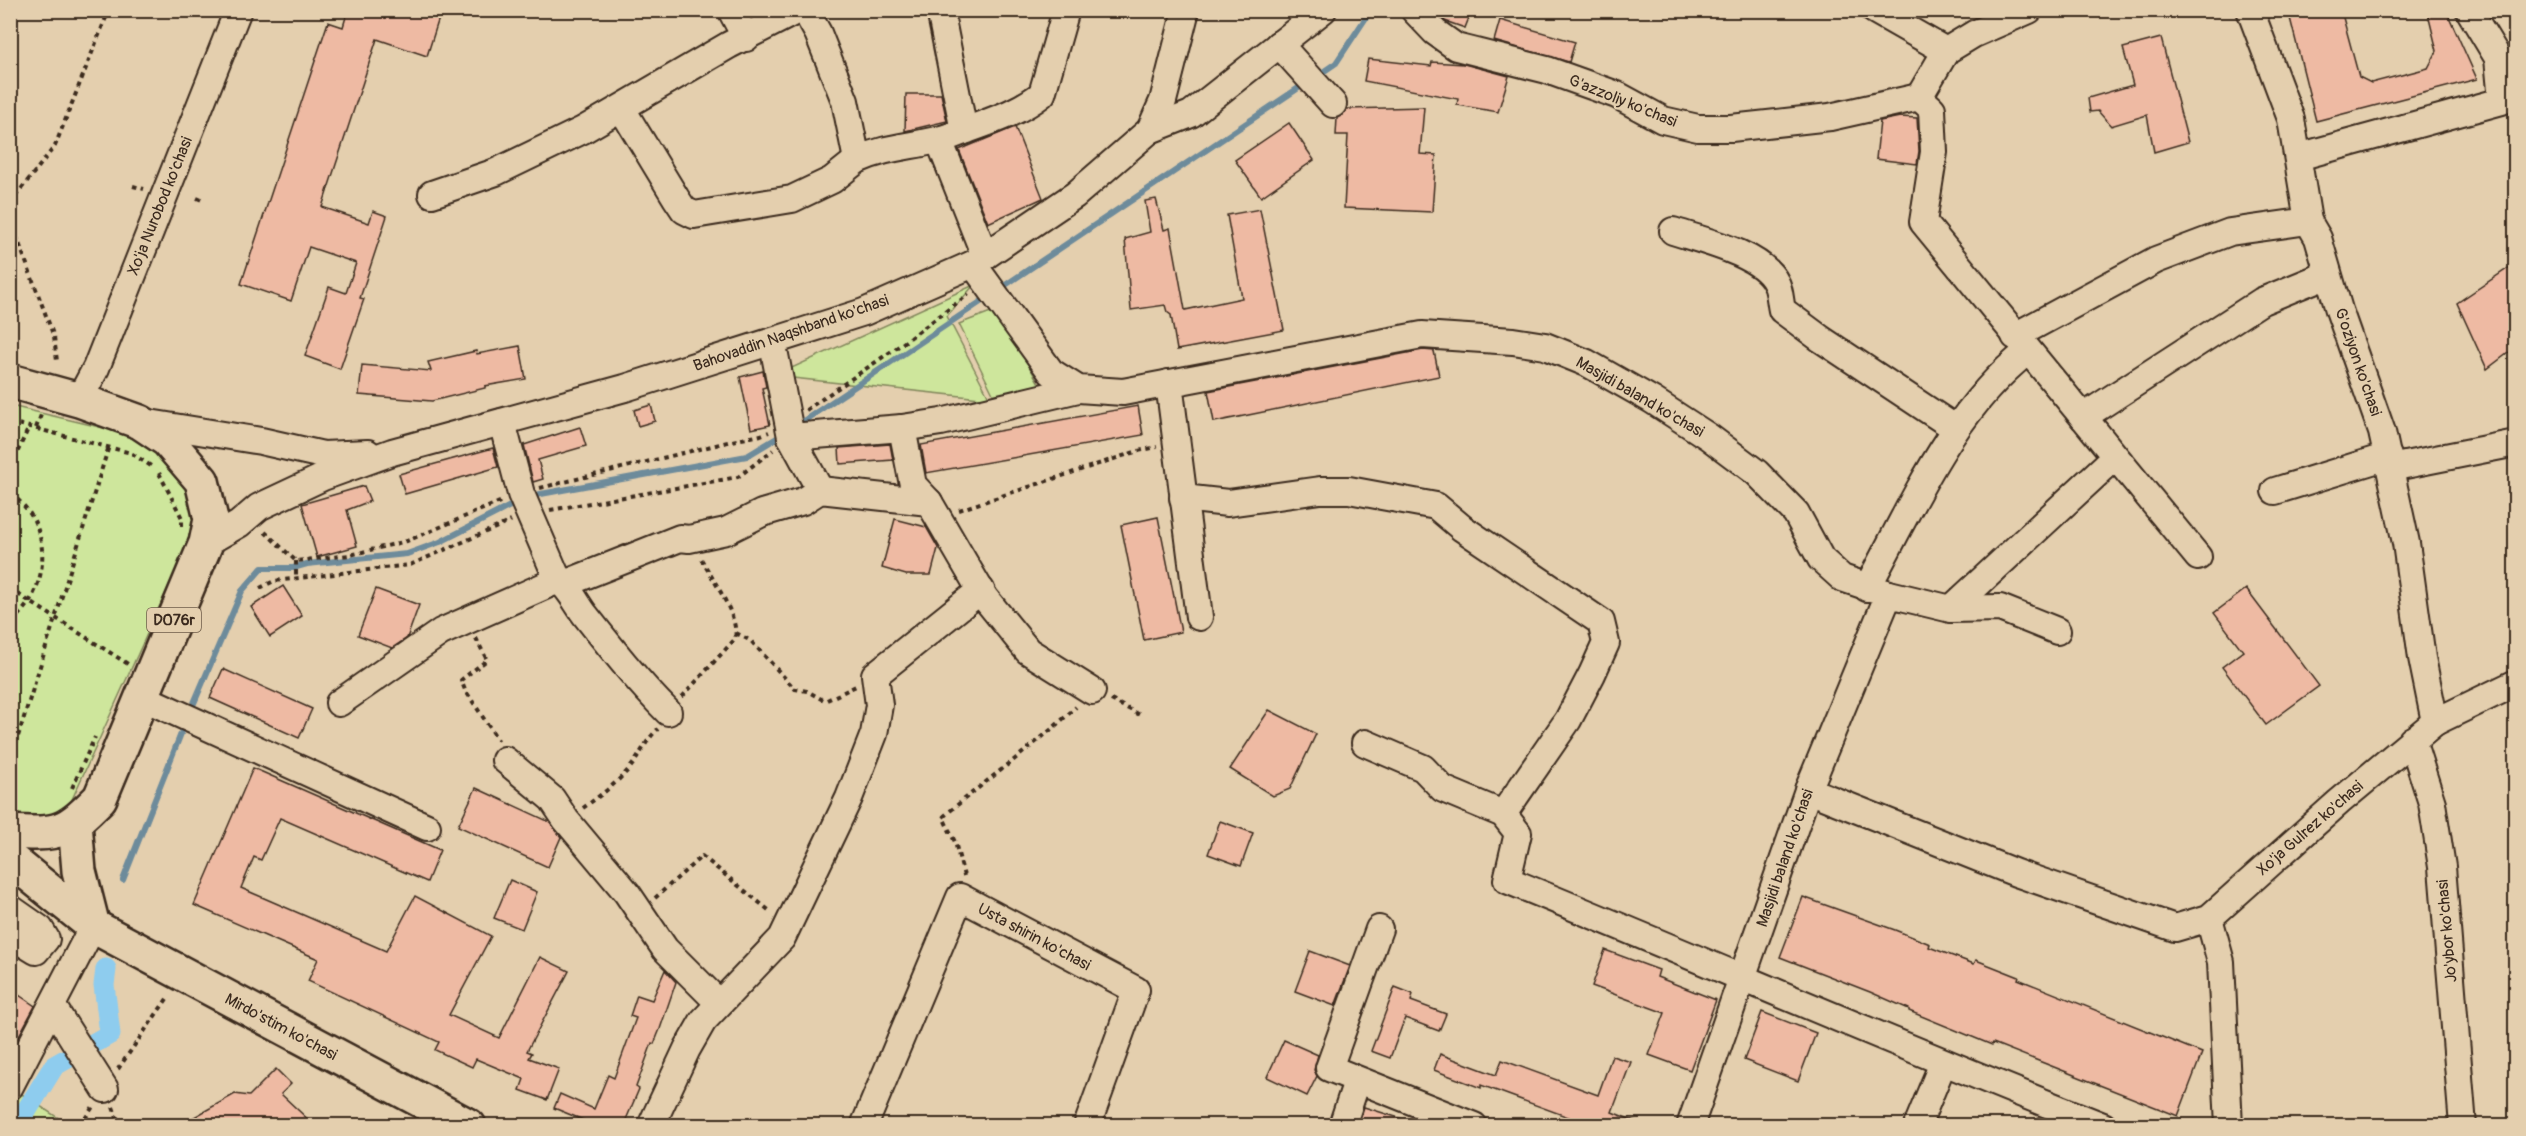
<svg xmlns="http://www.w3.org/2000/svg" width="2526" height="1136" font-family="Pangolin,sans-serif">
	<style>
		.green { fill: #cee69c; stroke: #84885d; stroke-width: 1.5 }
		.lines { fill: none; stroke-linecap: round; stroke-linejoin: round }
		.stream { stroke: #6d8b9b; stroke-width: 6 }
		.canal { stroke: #8eccee; stroke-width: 21 }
		.building { fill: #eebaa3; stroke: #3b2a1e; stroke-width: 1.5 }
		.minor-casing { stroke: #3b2a1e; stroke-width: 30 }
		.major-casing { stroke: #3b2a1e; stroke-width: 38 }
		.path { stroke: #3b2a1e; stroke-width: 4; stroke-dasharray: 4.5 4.5; stroke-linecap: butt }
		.minor { stroke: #e4cfae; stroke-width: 26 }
		.major { stroke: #e4cfae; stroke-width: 33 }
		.labels { text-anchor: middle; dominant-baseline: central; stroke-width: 4.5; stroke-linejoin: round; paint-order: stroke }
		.shield { fill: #e4cfae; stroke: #6e5c49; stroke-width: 1.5 }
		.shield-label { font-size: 15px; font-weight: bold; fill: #3b2a1e }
		.street-label { font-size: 16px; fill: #3b2a1e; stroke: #e4cfae }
	</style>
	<rect width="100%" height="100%" fill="#e4cfae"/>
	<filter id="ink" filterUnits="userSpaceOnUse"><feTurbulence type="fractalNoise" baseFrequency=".0167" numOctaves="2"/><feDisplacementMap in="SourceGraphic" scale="12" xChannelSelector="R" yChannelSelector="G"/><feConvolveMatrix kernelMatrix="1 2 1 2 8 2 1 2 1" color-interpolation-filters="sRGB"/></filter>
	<g filter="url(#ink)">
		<g class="green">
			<polygon points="974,285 947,316 990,399 774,376"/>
			<polygon points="996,310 1043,390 995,398 959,324"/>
			<polygon points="11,406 129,434 160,453 190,488 195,516 185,550 69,806 44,823 11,816"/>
			<polygon points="11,1087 69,1125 11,1125"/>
		</g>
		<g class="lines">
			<g class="stream">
				<polyline points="1317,76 1336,63 1371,10"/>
				<polyline points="1007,284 1306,83"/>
				<polyline points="796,426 985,299"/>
				<polyline points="530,496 747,456 785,433"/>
				<polyline points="194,703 242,591 262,568 293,568 307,564 407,554 440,542 518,502"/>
				<polyline points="123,880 184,726"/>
			</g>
			<polyline class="canal" points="17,1126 54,1066 110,1034 104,985 106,969"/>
		</g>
		<g class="building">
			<polygon points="348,10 416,10 439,18 427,56 377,39 322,207 369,223 373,211 387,216 360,298 364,299 340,369 305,356 329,287 346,293 356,263 309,247 291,301 241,284 328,22 343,27"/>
			<polygon points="1435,10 1472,10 1465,28 1445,21"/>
			<polygon points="2288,10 2341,10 2359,77 2371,83 2428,68 2437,51 2427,10 2446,10 2477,79 2316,121"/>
			<polygon points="1500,20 1575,42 1569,62 1494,41"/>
			<polygon points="2161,38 2188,142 2154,152 2147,115 2111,126 2098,111 2090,112 2088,98 2133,85 2123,48"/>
			<polygon points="1368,59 1431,66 1432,62 1464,64 1509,76 1498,112 1457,105 1458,99 1364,81"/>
			<polygon points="906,94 941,94 947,121 905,131"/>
			<polygon points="1424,107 1420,154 1436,155 1432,212 1344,208 1348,135 1336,135 1337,118 1347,109"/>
			<polygon points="1900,117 1917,118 1919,151 1917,164 1876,159 1880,121"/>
			<polygon points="1289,123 1314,160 1261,197 1235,160"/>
			<polygon points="1015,127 1043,198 988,223 959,150"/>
			<polygon points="1156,199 1164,230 1170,228 1185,310 1242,298 1227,215 1260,209 1284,330 1177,350 1171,315 1167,312 1165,305 1131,310 1125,239 1150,232 1145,201"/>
			<polygon points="2516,263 2516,347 2487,369 2457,303"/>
			<polygon points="520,346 526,379 485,386 485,388 432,401 359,395 362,365 431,371 428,362 476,351 477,354"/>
			<polygon points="1423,350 1434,351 1439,376 1214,422 1208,391"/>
			<polygon points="763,371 766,387 762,388 770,425 751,429 740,377"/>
			<polygon points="651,405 655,421 638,426 634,410"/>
			<polygon points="1138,406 1143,435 926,473 921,445"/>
			<polygon points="580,427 586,446 538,460 543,479 533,482 524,445"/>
			<polygon points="890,444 893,460 840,464 839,448"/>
			<polygon points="493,448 498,467 405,494 399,474"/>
			<polygon points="364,486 370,501 347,510 357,546 317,557 302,504"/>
			<polygon points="1158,517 1181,632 1144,640 1121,525"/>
			<polygon points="895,519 926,527 938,548 931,575 906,575 882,568"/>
			<polygon points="283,586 302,616 270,637 251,607"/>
			<polygon points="376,589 419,605 407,638 392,648 358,635"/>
			<polygon points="2246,589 2319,686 2266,725 2222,667 2243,651 2214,613"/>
			<polygon points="223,669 312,709 299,738 210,698"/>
			<polygon points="1269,710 1316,734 1290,789 1273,796 1230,769"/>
			<polygon points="253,768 440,850 427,882 280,818 261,860 254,857 241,888 386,951 415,896 491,936 449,1015 499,1038 540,957 569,971 527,1051 532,1053 529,1058 559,1069 547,1100 520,1090 524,1079 476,1059 472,1067 435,1050 439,1042 308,981 318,959 194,905"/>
			<polygon points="476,788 550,822 561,837 548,867 458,826"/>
			<polygon points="1220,821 1253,833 1241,866 1208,854"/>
			<polygon points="510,880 537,892 522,929 494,918"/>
			<polygon points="1803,897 1895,930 1930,944 1929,947 1974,964 1976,960 2019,977 2018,979 2202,1053 2178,1116 1993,1043 1992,1045 1909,1011 1909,1009 1870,992 1780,957"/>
			<polygon points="1605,950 1659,970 1657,977 1716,1000 1690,1070 1649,1055 1665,1013 1592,986"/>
			<polygon points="1310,951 1350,966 1335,1006 1295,991"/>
			<polygon points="665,970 676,982 660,1029 654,1044 652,1043 636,1087 639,1089 625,1122 633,1125 587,1125 588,1122 554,1108 560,1094 594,1109 608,1075 614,1078 636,1018 630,1016 637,995 652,1000"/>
			<polygon points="1395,987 1413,994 1411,1001 1446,1014 1439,1031 1405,1018 1390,1058 1371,1051"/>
			<polygon points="10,989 35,1006 10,1052"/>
			<polygon points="1762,1012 1816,1033 1798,1081 1744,1060"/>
			<polygon points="1284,1040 1318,1055 1314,1070 1317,1076 1307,1096 1267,1077"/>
			<polygon points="1440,1054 1496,1075 1502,1060 1598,1095 1612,1056 1631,1062 1612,1112 1644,1125 1590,1125 1481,1085 1481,1088 1434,1070"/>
			<polygon points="276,1069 291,1084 281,1094 314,1125 180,1125 235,1094 249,1096"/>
			<polygon points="1364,1107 1412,1122 1411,1125 1358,1125"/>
		</g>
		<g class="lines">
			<defs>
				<g id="minor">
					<polyline points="731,10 746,38"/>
					<path d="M805,10L818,33L845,101L857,160C886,147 907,147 937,140C948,138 957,133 967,130C994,120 1019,112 1042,94L1066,10"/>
					<polyline points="940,10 964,131"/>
					<polyline points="1414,10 1435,32 1456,47 1547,70 1617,95 1663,120 1698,128 1731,128 1830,117 1919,97"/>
					<polyline points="1874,10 1946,51"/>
					<polyline points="2029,10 1974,34 1946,51 1919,97 1932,109 1934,152 1923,222 2198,557"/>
					<polyline points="2250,10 2291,119 2308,221 2318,238 2339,310 2382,432 2406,543 2422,658 2435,722"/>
					<polyline points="1279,44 1333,104"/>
					<polyline points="622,109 676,198 684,210 694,215 792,199 832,180 857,160"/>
					<polyline points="1150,130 1163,101 1186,10"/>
					<polyline points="939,140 985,256"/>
					<polyline points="2298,157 2502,101 2498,58 2469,10"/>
					<polyline points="432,194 496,172 583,130 729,45 798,10"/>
					<path d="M1673,231C1701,240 1763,254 1776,283C1780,290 1780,302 1782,310L1821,339L1955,428"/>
					<polyline points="973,264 1051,372 1078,389 1123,392 1422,335 1513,341 1545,346 1587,363 1652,400 1709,437 1757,473 1796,513 1821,559 1842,578 1889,594 1951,609 2000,608 2057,631"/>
					<polyline points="2015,336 2156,260 2230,232 2308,221"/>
					<polyline points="775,355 791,437 902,428 941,422 1078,389"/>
					<polyline points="1169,383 1199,617"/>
					<polyline points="79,400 96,368 238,10"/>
					<polyline points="2083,417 2262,301 2328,274"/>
					<polyline points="143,422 261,441 323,455 368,453"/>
					<path d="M502,422L521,494L558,580C570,588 577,605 586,616C612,649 638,682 668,712"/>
					<polyline points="902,428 913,485 929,502 985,598 1028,651 1092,691"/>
					<polyline points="791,437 820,490"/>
					<polyline points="2390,468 2516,443"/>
					<polyline points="2275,491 2388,456"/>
					<polyline points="1183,498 1228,503 1320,490 1349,490 1436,506 1462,528 1601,622 1606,643 1592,674 1568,720 1503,814"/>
					<polyline points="206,543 239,524 259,507 323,477 392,452 625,388 864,312 973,264 1075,195 1150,130 1191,114 1323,10"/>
					<polyline points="564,584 680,538 689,539 726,531 762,513 803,501 820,490 929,502"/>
					<path d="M1867,588C1912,505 1952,410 2028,351"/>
					<polyline points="1951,609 2115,457"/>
					<polyline points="142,697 427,827"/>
					<polyline points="339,703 441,632 558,580"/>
					<polyline points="2412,740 2432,803 2442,867 2463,1126"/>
					<path d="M1365,743L1423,768L1443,789L1503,814L1518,833L1507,880C1706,961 1903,1048 2103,1126"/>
					<polyline points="505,760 552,799 566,820 627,893 665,949 719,1003"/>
					<polyline points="1808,790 2016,873 2175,928 2209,918 2339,802 2435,722 2516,683"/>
					<polyline points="10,908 40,929 46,939 36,951 10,935"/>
					<polyline points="2209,918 2221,962 2229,1126"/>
					<polyline points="1379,929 1329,1068 1474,1126"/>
					<polyline points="53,1007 105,1089"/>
					<polyline points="10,1086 93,926"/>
					<polyline points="651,1126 687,1049 703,1021 782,938 849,798 874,734 879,705 875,675 981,590"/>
					<polyline points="864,1126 960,897 1136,990 1087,1126"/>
					<polyline points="1342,1126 1357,1081"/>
					<polyline points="1690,1126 1808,790 1889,594"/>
					<polyline points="1917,1126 1943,1063"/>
				</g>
				<g id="major">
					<path d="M10,381L79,400L140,422L167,440L202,481L211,519L206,543L100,798C65,833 60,835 10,832"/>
					<polyline points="75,823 79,871 93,926"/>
					<polyline points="10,859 93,926 469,1126"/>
				</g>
			</defs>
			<use href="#minor" class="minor-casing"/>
			<use href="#major" class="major-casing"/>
			<g class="path">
				<polyline points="133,186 144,189"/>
				<polyline points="197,198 204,201"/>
				<polyline points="10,203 55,146 109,10"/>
				<polyline points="10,219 54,337 57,361"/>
				<polyline points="806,410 899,346 969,294"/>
				<polyline points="10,422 131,453 154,468"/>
				<polyline points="36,428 41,415"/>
				<polyline points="10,468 29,427"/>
				<polyline points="159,473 182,518 182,526"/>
				<polyline points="540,488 732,441 761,435 769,432"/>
				<path d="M10,494C54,522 52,592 10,622"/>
				<polyline points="550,510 738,477 773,450"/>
				<polyline points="959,510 1138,451 1157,447"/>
				<polyline points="265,532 296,561 350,555 407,541 502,501"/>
				<polyline points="296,561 296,579"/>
				<polyline points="260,588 274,581 410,565 511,521"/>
				<polyline points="10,589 128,664"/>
				<polyline points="736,633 751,641 795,689 807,691 825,701 856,686"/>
				<polyline points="476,638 487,660 461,680 465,690 498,740"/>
				<path d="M682,697L735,639C740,617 711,577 700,557"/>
				<polyline points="1111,700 1142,716"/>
				<polyline points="10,762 109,446"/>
				<polyline points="72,788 95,737"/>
				<path d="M583,808C601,795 620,781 633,764C642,752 646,740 658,729"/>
				<path d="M964,876L955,842L943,817C987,779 1034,747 1076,707"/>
				<polyline points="655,898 702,856 771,912"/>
				<polyline points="118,1069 169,996"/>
				<polyline points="113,1107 120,1126"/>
				<polyline points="80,1126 94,1105"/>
			</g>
			<use href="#minor" class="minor"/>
			<use href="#major" class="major"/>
		</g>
	</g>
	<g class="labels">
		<rect class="shield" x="147" y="608" width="54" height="24" rx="4.5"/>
		<g class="shield-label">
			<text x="174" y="620">D076r</text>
		</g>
		<g class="street-label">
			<text transform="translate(1623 101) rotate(22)">G'azzoliy ko'chasi</text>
			<text transform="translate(160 206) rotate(-68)">Xo'ja Nurobod ko'chasi</text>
			<text transform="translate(791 333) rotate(-19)">Bahovaddin Naqshband ko'chasi</text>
			<text transform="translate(2358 362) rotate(71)">G'oziyon ko'chasi</text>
			<text transform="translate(1640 397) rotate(30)">Masjidi baland ko'chasi</text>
			<text transform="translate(2310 828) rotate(-41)">Xo'ja Gulrez ko'chasi</text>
			<text transform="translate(1785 858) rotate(-71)">Masjidi baland ko'chasi</text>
			<text transform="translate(2447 931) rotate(-95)">Jo'ybor ko'chasi</text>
			<text transform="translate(1034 937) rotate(28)">Usta shirin ko'chasi</text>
			<text transform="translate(281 1027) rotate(28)">Mirdo'stim ko'chasi</text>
		</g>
	</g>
	<rect width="2526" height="1136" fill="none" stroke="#e4cfae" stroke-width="36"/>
	<rect x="18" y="18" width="2490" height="1100" fill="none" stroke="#3b2a1e" stroke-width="2" filter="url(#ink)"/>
</svg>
